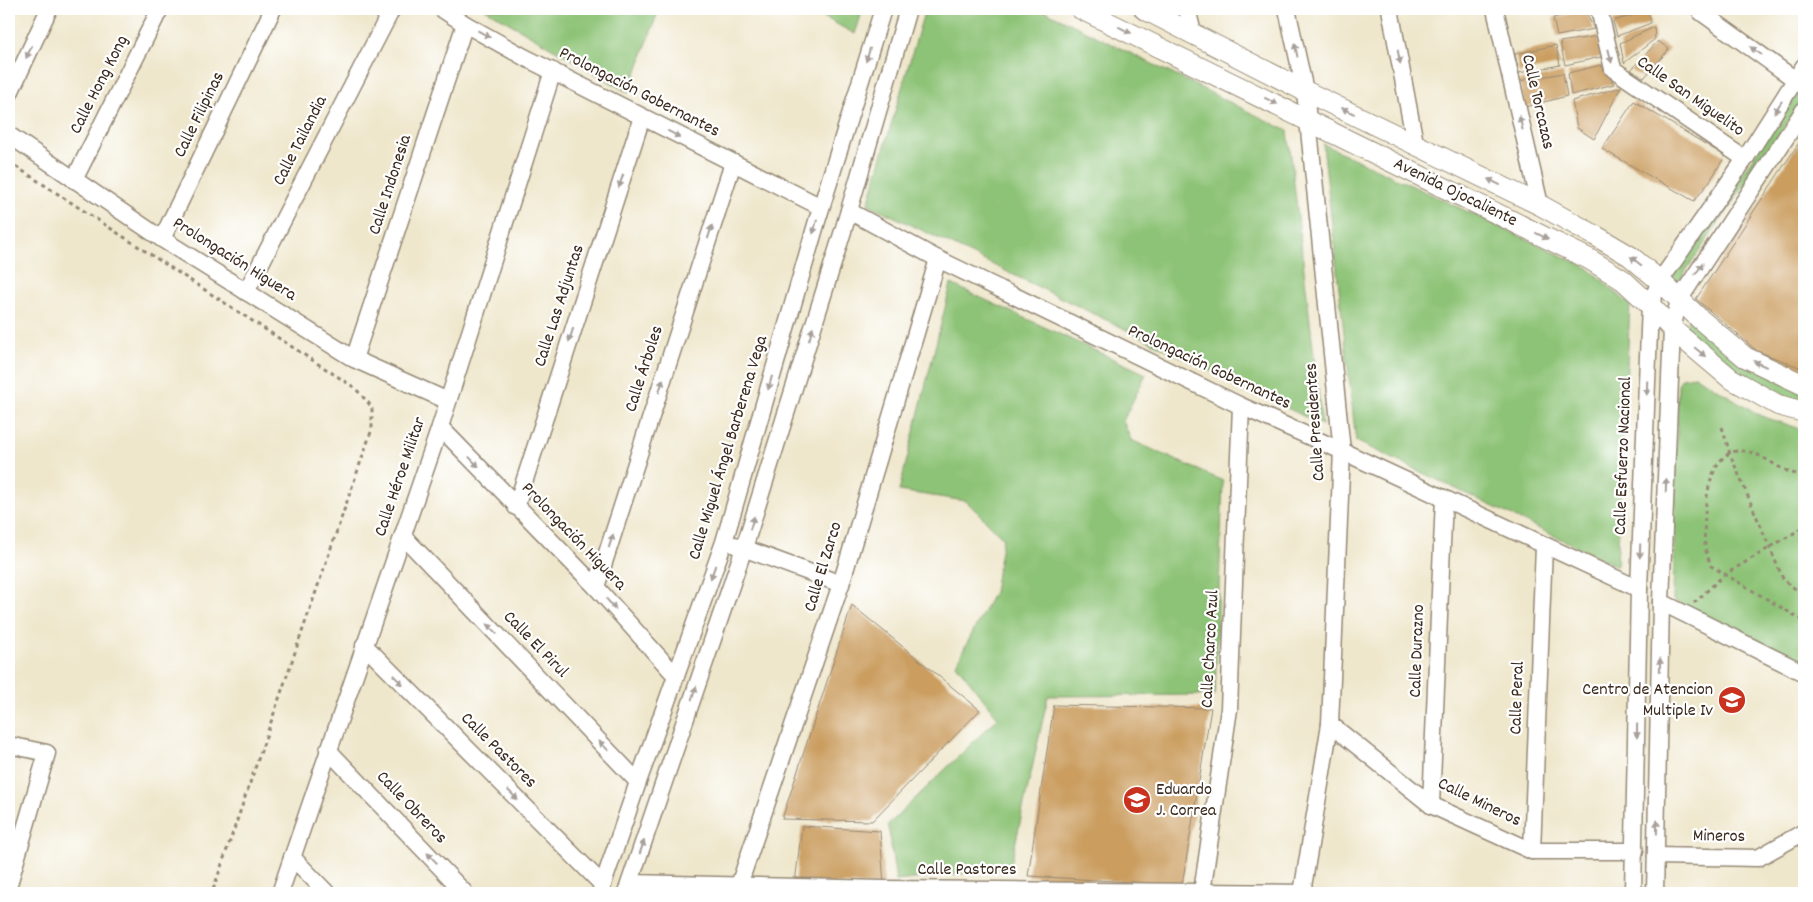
<svg xmlns="http://www.w3.org/2000/svg" width="1813" height="902" font-family="Dekko,sans-serif">
	<style>
		.green { fill: #8dc376; stroke: #64764a }
		.building { fill: #cb9e61 }
		.lines { fill: none; stroke-linecap: round; stroke-linejoin: round }
		.minor-casing { stroke: #958875; stroke-width: 19 }
		.major-casing { stroke: #958875; stroke-width: 22 }
		.path { stroke: #958875; stroke-width: 3; stroke-dasharray: 4 4; stroke-linecap: butt }
		.minor { stroke: #fff; stroke-width: 16 }
		.major { stroke: #fff; stroke-width: 20 }
		.oneway { fill: #a79f9a }
		.labels { text-anchor: middle; dominant-baseline: central; stroke-width: 4.5; stroke-linejoin: round; paint-order: stroke }
		.street-label { font-size: 18px; fill: #3b2a1e; stroke: #fff }
		.poi-label { font-size: 18px; fill: #3b2a1e; stroke: #fff; text-anchor: end }
	</style>
	<rect width="100%" height="100%" fill="#fff"/>
	<filter id="ink" filterUnits="userSpaceOnUse"><feTurbulence type="fractalNoise" baseFrequency=".02" numOctaves="2"/><feDisplacementMap in="SourceGraphic" scale="10" xChannelSelector="R" yChannelSelector="G"/><feConvolveMatrix kernelMatrix="1 2 1 2 8 2 1 2 1" color-interpolation-filters="sRGB"/></filter>
	<filter id="wash" filterUnits="userSpaceOnUse"><feTurbulence type="fractalNoise" baseFrequency=".0096" numOctaves="4" result="noise"/><feDisplacementMap in="SourceGraphic" scale="20" xChannelSelector="R" yChannelSelector="G"/><feGaussianBlur stdDeviation="1.12" result="paint"/><feColorMatrix in="noise" values="0 0 0 0 0 0 0 0 0 0 0 0 0 0 0 0 0 1.4 0 .05"/><feComposite in="paint" operator="in"/></filter>
	<g filter="url(#wash)">
		<rect width="100%" height="100%" fill="#efe7cc"/>
		<g class="green">
			<polygon points="485,9 659,9 629,93"/>
			<polygon points="809,9 863,9 855,34"/>
			<polygon points="925,9 1041,9 1288,131 1322,425 868,204"/>
			<polygon points="1797,95 1804,99 1676,285 1668,279"/>
			<polygon points="1323,144 1588,268 1630,305 1617,566 1356,441"/>
			<polygon points="951,284 1146,374 1123,421 1131,440 1223,481 1215,695 1048,696 1010,868 896,881 888,825 998,718 956,664 994,592 1003,538 966,501 899,491"/>
			<path d="M1689,318L1804,393V403C1753,389 1725,362 1685,329Z"/>
			<polygon points="1695,376 1706,382 1761,416 1804,430 1804,662 1673,600 1678,384 1682,378"/>
		</g>
		<g id="blocks">
			<g class="building">
				<polygon points="1585,10 1594,29 1557,36 1553,18"/>
				<polygon points="1648,11 1651,23 1617,36 1613,21"/>
				<polygon points="1654,27 1655,39 1624,63 1620,43"/>
				<polygon points="1598,36 1601,57 1565,65 1560,42"/>
				<polygon points="1658,41 1669,49 1644,78 1631,70"/>
				<polygon points="1556,45 1560,65 1519,73 1515,54"/>
				<polygon points="1601,65 1614,84 1571,95 1568,73"/>
				<polygon points="1563,73 1567,96 1525,107 1519,81"/>
				<polygon points="1621,87 1594,139 1577,128 1572,101"/>
				<polygon points="1634,101 1725,156 1710,181 1694,201 1602,149"/>
				<polygon points="1804,135 1804,369 1757,351 1696,299"/>
				<polygon points="852,605 980,710 872,821 782,819"/>
				<polygon points="1054,705 1211,708 1182,885 1028,876"/>
				<polygon points="802,826 880,831 884,885 795,883"/>
			</g>
		</g>
	</g>
	<g filter="url(#ink)">
		<use href="#blocks" fill-opacity="0" stroke="#958875" stroke-width="1"/>
		<g class="lines">
			<defs>
				<g id="minor">
					<polyline points="442,9 465,24 524,57 821,207"/>
					<polyline points="1187,9 1193,33"/>
					<polyline points="1287,9 1305,91 1342,451 1330,724 1302,893"/>
					<polyline points="1390,9 1415,143"/>
					<polyline points="1495,9 1540,205"/>
					<polyline points="1599,9 1613,69 1745,159"/>
					<polyline points="1700,9 1701,12 1804,86"/>
					<polyline points="9,95 49,9"/>
					<polyline points="9,135 162,239 354,359 448,401"/>
					<polyline points="74,180 160,9"/>
					<polyline points="849,211 938,259 1241,406 1342,451 1639,589"/>
					<polyline points="162,239 273,9"/>
					<polyline points="246,292 392,9"/>
					<polyline points="354,359 465,24"/>
					<polyline points="440,427 596,587 676,676"/>
					<polyline points="516,507 642,117"/>
					<polyline points="403,536 638,782"/>
					<polyline points="735,545 841,584"/>
					<polyline points="596,587 733,163"/>
					<polyline points="1661,602 1804,673"/>
					<polyline points="364,645 603,885"/>
					<polyline points="1330,724 1431,805 1532,851 1635,851"/>
					<polyline points="9,745 47,753 9,884"/>
					<polyline points="328,750 465,893"/>
					<polyline points="1431,805 1444,498"/>
					<polyline points="1532,851 1544,546"/>
					<polyline points="1656,856 1758,858 1804,832"/>
					<polyline points="292,857 327,893"/>
					<polyline points="630,883 882,889 1304,893"/>
					<polyline points="739,885 841,584 938,259"/>
					<polyline points="1202,892 1229,709 1241,406"/>
					<polyline points="280,893 440,427 553,71"/>
					<polyline points="600,893 638,782 724,542 817,221 883,9"/>
					<polyline points="626,893 744,548 843,231 908,9"/>
					<polyline points="1633,893 1639,589 1650,305 1660,281 1745,159 1804,66"/>
					<polyline points="1655,893 1661,602 1672,329 1679,300 1804,110"/>
				</g>
				<g id="major">
					<polyline points="1081,9 1589,259 1623,280 1650,305 1672,329 1730,378 1778,405 1804,412"/>
					<polyline points="1144,9 1305,91 1540,205 1596,236 1630,256 1660,281 1701,320 1745,357 1804,385"/>
				</g>
			</defs>
			<use href="#minor" class="minor-casing"/>
			<use href="#major" class="major-casing"/>
			<g class="path">
				<polyline points="9,162 355,388 372,407 372,429 212,893"/>
				<polyline points="1722,427 1730,454 1783,579 1804,596"/>
				<path d="M1804,475C1782,475 1765,453 1744,451C1704,446 1703,522 1705,547C1706,553 1709,560 1711,566L1804,621"/>
				<polyline points="1694,603 1724,575 1804,527"/>
			</g>
			<use href="#minor" class="minor"/>
			<use href="#major" class="major"/>
		</g>
		<defs><path id="oneway-solid" d="M-6-.8H1V-3.2L6.5 0L1 3.2V.8H-6Z" transform="scale(1.25)"/></defs>
		<g class="oneway">
			<use href="#oneway-solid" transform="translate(1125 30) rotate(26)"/>
			<use href="#oneway-solid" transform="translate(484 34) rotate(29)"/>
			<use href="#oneway-solid" transform="translate(1296 50) rotate(-102)"/>
			<use href="#oneway-solid" transform="translate(1756 51) rotate(-145)"/>
			<use href="#oneway-solid" transform="translate(29 52) rotate(115)"/>
			<use href="#oneway-solid" transform="translate(868 55) rotate(107)"/>
			<use href="#oneway-solid" transform="translate(1610 56) rotate(76)"/>
			<use href="#oneway-solid" transform="translate(1399 57) rotate(79)"/>
			<use href="#oneway-solid" transform="translate(1271 101) rotate(26)"/>
			<use href="#oneway-solid" transform="translate(1778 107) rotate(123)"/>
			<use href="#oneway-solid" transform="translate(1348 111) rotate(-155)"/>
			<use href="#oneway-solid" transform="translate(1521 123) rotate(-103)"/>
			<use href="#oneway-solid" transform="translate(674 134) rotate(27)"/>
			<use href="#oneway-solid" transform="translate(621 181) rotate(108)"/>
			<use href="#oneway-solid" transform="translate(1494 182) rotate(-154)"/>
			<use href="#oneway-solid" transform="translate(815 227) rotate(106)"/>
			<use href="#oneway-solid" transform="translate(710 232) rotate(-72)"/>
			<use href="#oneway-solid" transform="translate(1542 236) rotate(26)"/>
			<use href="#oneway-solid" transform="translate(1636 261) rotate(-141)"/>
			<use href="#oneway-solid" transform="translate(1699 269) rotate(-56)"/>
			<use href="#oneway-solid" transform="translate(811 334) rotate(-73)"/>
			<use href="#oneway-solid" transform="translate(571 335) rotate(108)"/>
			<use href="#oneway-solid" transform="translate(1700 352) rotate(40)"/>
			<use href="#oneway-solid" transform="translate(1760 364) rotate(-155)"/>
			<use href="#oneway-solid" transform="translate(770 383) rotate(106)"/>
			<use href="#oneway-solid" transform="translate(661 386) rotate(-72)"/>
			<use href="#oneway-solid" transform="translate(1647 388) rotate(92)"/>
			<use href="#oneway-solid" transform="translate(474 462) rotate(46)"/>
			<use href="#oneway-solid" transform="translate(1666 485) rotate(-88)"/>
			<use href="#oneway-solid" transform="translate(752 523) rotate(-73)"/>
			<use href="#oneway-solid" transform="translate(611 541) rotate(-72)"/>
			<use href="#oneway-solid" transform="translate(1640 551) rotate(92)"/>
			<use href="#oneway-solid" transform="translate(713 572) rotate(109)"/>
			<use href="#oneway-solid" transform="translate(611 604) rotate(48)"/>
			<use href="#oneway-solid" transform="translate(492 629) rotate(-134)"/>
			<use href="#oneway-solid" transform="translate(1660 665) rotate(-89)"/>
			<use href="#oneway-solid" transform="translate(398 680) rotate(45)"/>
			<use href="#oneway-solid" transform="translate(694 693) rotate(-71)"/>
			<use href="#oneway-solid" transform="translate(1637 731) rotate(91)"/>
			<use href="#oneway-solid" transform="translate(604 746) rotate(-134)"/>
			<use href="#oneway-solid" transform="translate(513 795) rotate(45)"/>
			<use href="#oneway-solid" transform="translate(1657 827) rotate(-89)"/>
			<use href="#oneway-solid" transform="translate(642 847) rotate(-71)"/>
			<use href="#oneway-solid" transform="translate(432 858) rotate(-134)"/>
		</g>
	</g>
	<defs>
		<symbol id="school-disc" viewBox="-11 -11 22 22"><circle r="9.5" fill="#c8321e" stroke="#fff"/><path d="M0-5L7-2L0 1L-7-2ZM-4 1L0 2.5L4 1V4Q0 6-4 4Z" fill="#fff"/></symbol>
	</defs>
	<g fill-rule="evenodd">
		<use href="#school-disc" x="1716" y="684" width="32" height="32"/>
		<use href="#school-disc" x="1121" y="784" width="32" height="32"/>
	</g>
	<g class="labels">
		<g class="street-label">
			<text transform="translate(100 85) rotate(-63)">Calle Hong Kong</text>
			<text transform="translate(639 93) rotate(27)">Prolongación Gobernantes</text>
			<text transform="translate(1690 97) rotate(35)">Calle San Miguelito</text>
			<text transform="translate(1537 102) rotate(77)">Calle Torcazas</text>
			<text transform="translate(200 115) rotate(-64)">Calle Filipinas</text>
			<text transform="translate(301 141) rotate(-63)">Calle Tailandia</text>
			<text transform="translate(391 185) rotate(-72)">Calle Indonesia</text>
			<text transform="translate(1455 193) rotate(26)">Avenida Ojocaliente</text>
			<text transform="translate(234 260) rotate(32)">Prolongación Higuera</text>
			<text transform="translate(560 306) rotate(-72)">Calle Las Adjuntas</text>
			<text transform="translate(1209 368) rotate(25)">Prolongación Gobernantes</text>
			<text transform="translate(645 369) rotate(-72)">Calle Árboles</text>
			<text transform="translate(1316 422) rotate(-94)">Calle Presidentes</text>
			<text transform="translate(729 448) rotate(-73)">Calle Miguel Ángel Barberena Vega</text>
			<text transform="translate(1624 456) rotate(-88)">Calle Esfuerzo Nacional</text>
			<text transform="translate(401 477) rotate(-71)">Calle Héroe Militar</text>
			<text transform="translate(573 537) rotate(46)">Prolongación Higuera</text>
			<text transform="translate(824 567) rotate(-73)">Calle El Zarco</text>
			<text transform="translate(535 645) rotate(46)">Calle El Pirul</text>
			<text transform="translate(1211 649) rotate(-87)">Calle Charco Azul</text>
			<text transform="translate(1418 651) rotate(-88)">Calle Durazno</text>
			<text transform="translate(1518 698) rotate(-88)">Calle Peral</text>
			<text transform="translate(498 751) rotate(45)">Calle Pastores</text>
			<text transform="translate(1479 803) rotate(26)">Calle Mineros</text>
			<text transform="translate(411 808) rotate(46)">Calle Obreros</text>
			<text transform="translate(1719 837) rotate(1)">Mineros</text>
			<text x="967" y="870">Calle Pastores</text>
		</g>
		<g class="poi-label">
			<text x="1713" y="690">Centro de Atencion<tspan x="1713" dy="21">Multiple Iv</tspan></text>
			<text x="1156" y="790" text-anchor="start">Eduardo<tspan x="1156" dy="21">J. Correa</tspan></text>
		</g>
	</g>
	<rect width="1813" height="902" fill="none" stroke="#fff" stroke-width="30"/>
</svg>
